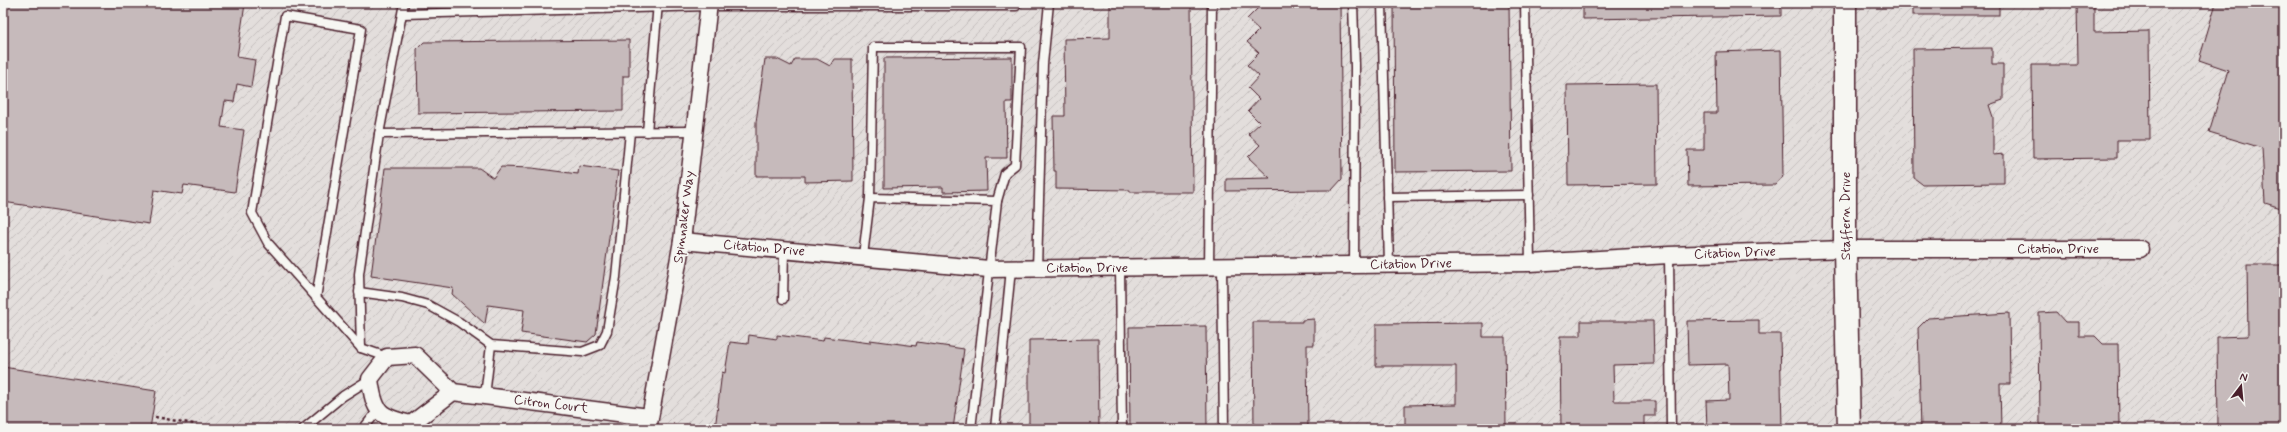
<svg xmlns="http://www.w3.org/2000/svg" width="2287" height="432" font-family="Mynerve,sans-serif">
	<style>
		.industrial { fill: url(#industrial-furrows) }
		.building { fill: #c6babb; stroke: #4a1f2b }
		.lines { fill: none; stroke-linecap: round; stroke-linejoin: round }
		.lane-casing { stroke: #4a1f2b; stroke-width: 11 }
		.street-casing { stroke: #4a1f2b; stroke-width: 19 }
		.secondary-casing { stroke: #4a1f2b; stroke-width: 25 }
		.path { stroke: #4a1f2b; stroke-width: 2.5; stroke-dasharray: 3 3; stroke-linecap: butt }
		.lane { stroke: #f6f6f2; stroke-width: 8 }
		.street { stroke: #f6f6f2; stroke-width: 16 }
		.secondary { stroke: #f6f6f2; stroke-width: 22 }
		.labels { text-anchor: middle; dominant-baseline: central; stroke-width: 3.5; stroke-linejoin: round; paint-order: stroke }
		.street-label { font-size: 14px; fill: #4a1f2b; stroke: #f6f6f2 }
	</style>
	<defs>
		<pattern id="industrial-furrows" width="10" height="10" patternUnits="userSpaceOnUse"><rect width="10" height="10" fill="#e3dedc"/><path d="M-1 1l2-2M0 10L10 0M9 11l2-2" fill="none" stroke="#c4bebd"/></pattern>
	</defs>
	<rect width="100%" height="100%" fill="#efedea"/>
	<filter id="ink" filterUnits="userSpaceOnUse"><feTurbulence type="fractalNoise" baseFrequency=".025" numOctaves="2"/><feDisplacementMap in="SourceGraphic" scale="8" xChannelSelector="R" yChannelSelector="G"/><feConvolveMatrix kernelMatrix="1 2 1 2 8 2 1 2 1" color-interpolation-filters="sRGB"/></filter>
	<g filter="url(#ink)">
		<rect class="industrial" x="3" y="3" width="2281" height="426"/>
		<g class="building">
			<polygon points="7,3 245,4 237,57 255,60 251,87 237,84 234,102 225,101 221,127 244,130 235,192 184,185 182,194 154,190 149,224 3,202 3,11 6,12"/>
			<polygon points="1110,3 1191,3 1193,192 1130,192 1130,190 1056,189 1056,171 1054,171 1053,116 1065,116 1064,39 1110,38"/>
			<polygon points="1263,3 1340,3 1342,179 1332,190 1226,191 1226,179 1270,178 1248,157 1260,145 1248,134 1260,123 1248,111 1259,99 1248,88 1259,76 1247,65 1259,53 1247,42 1259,30 1247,19"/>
			<polygon points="1394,3 1509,3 1511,171 1395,172"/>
			<polygon points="1583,3 1781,3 1781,16 1583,19"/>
			<rect x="1913" y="3" width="86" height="12"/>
			<polygon points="2077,3 2094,3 2094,32 2149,31 2150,140 2117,140 2117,158 2033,159 2032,65 2078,65"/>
			<polygon points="2216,3 2284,3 2284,209 2265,203 2262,148 2209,132 2228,70 2199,60"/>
			<polygon points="629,40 629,76 623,76 623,111 418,113 417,49 424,42"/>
			<polygon points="1992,48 1992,64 2003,64 2003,100 1989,105 1993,117 1993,155 2004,154 2004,183 1922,184 1914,178 1913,49"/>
			<polygon points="1781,50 1783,176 1775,185 1688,186 1687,150 1704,150 1704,113 1717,113 1716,52"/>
			<polygon points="1012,57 1012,102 1006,102 1007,158 986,158 987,191 943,192 943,187 884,188 884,58"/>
			<polygon points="765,59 777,59 791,66 795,59 817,59 830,66 834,59 852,59 853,181 805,182 805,176 756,176 756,122"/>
			<polygon points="1656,84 1657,184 1568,185 1567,85"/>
			<polygon points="579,166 618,171 596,334 587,342 521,333 524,310 488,305 485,324 452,294 453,288 371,276 385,168 479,168 493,178 501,167 532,168 578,174"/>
			<polygon points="2247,265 2284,265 2284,429 2218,429 2217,337 2248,336"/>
			<polygon points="2056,312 2065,322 2079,322 2079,336 2095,336 2103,344 2118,344 2119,429 2040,429 2039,313"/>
			<polygon points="2009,313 2010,384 2000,384 2001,429 1921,429 1918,328 1928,318"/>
			<polygon points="1314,319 1314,345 1307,345 1308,429 1254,429 1253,322 1302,322 1302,320"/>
			<polygon points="1759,320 1759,334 1780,334 1782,429 1707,429 1706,401 1729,400 1728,364 1688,365 1687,321"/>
			<polygon points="1581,321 1653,321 1654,364 1613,365 1614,401 1655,401 1655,416 1644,416 1644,429 1561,429 1560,336 1581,336"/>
			<polygon points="1483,323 1483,337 1505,337 1506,429 1405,429 1405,405 1456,404 1456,366 1376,366 1376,324"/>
			<polygon points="1206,326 1207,429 1130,429 1129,327"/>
			<polygon points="749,335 777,339 777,335 823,341 824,337 870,343 870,340 916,346 917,342 964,349 953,429 715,429 722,372 725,373 730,342 748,344"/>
			<polygon points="1098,339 1099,429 1029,429 1029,340"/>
			<polygon points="3,367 156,391 150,429 3,429"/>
		</g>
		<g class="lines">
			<defs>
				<g id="lane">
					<polyline points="1353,3 1355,67 1354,265"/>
					<polyline points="1382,3 1389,265"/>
					<polyline points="1525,3 1530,263"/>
					<polyline points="403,14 708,6 1016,6 1016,3"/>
					<polyline points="647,132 658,3"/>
					<polyline points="379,134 404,3"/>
					<polyline points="1387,197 1529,195"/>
					<polyline points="870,198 873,47 1021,47 1015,165 1005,173 997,201"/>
					<polyline points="1669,255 1671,429"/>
					<polyline points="863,256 870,198 997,201 971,429"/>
					<polyline points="1222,266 1224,429"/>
					<polyline points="1209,267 1212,3"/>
					<polyline points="1037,268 1043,64 1049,3"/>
					<polyline points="1120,268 1122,429"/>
					<polyline points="359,292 402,298 428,305 459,322 491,345 582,352 600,345 607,331 616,277 630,132"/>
					<polyline points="316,298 361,29 285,16 252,213 268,243 361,348 387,357"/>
					<polyline points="783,299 784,249"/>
					<polyline points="361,348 359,274 379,134 694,131"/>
					<polyline points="485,396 491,345"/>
					<polyline points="303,429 343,396 370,379"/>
					<polyline points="363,429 379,409"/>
					<polyline points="995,429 1011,269"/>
				</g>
				<g id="street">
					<polyline points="682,241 989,269 1530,263 1669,255 1845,249 2140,249"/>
					<path d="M453,392L411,424C379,417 374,412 370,379L387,357L415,355L453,392L649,417"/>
					<polyline points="648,429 682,241 709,3"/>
				</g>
				<polyline id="secondary" points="1845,3 1845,249 1849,429"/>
			</defs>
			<use href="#lane" class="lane-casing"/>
			<use href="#street" class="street-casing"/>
			<use href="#secondary" class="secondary-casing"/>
			<polyline class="path" points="155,417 194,424 198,429"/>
			<use href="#lane" class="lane"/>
			<use href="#street" class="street"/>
			<use href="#secondary" class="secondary"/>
		</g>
	</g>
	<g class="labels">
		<g class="street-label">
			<text transform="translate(1846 216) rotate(-90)">Staffern Drive</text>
			<text transform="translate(684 217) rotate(-83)">Spinnaker Way</text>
			<text transform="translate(764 248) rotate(5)">Citation Drive</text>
			<text x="2058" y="249">Citation Drive</text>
			<text transform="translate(1735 253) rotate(-2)">Citation Drive</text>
			<text transform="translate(1411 264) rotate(-1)">Citation Drive</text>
			<text x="1087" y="268">Citation Drive</text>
			<text transform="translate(551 404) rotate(7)">Citron Court</text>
		</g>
	</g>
	<rect width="2287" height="432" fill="none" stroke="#f6f6f2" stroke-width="16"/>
	<rect x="8" y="8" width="2271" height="416" fill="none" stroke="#4a1f2b" stroke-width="1.5" filter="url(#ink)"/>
	<g transform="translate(2241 386) rotate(16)" stroke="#f6f6f2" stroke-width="3" paint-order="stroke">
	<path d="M0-3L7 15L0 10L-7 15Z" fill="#4a1f2b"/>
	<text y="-6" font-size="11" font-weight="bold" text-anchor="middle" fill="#4a1f2b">N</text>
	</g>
</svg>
